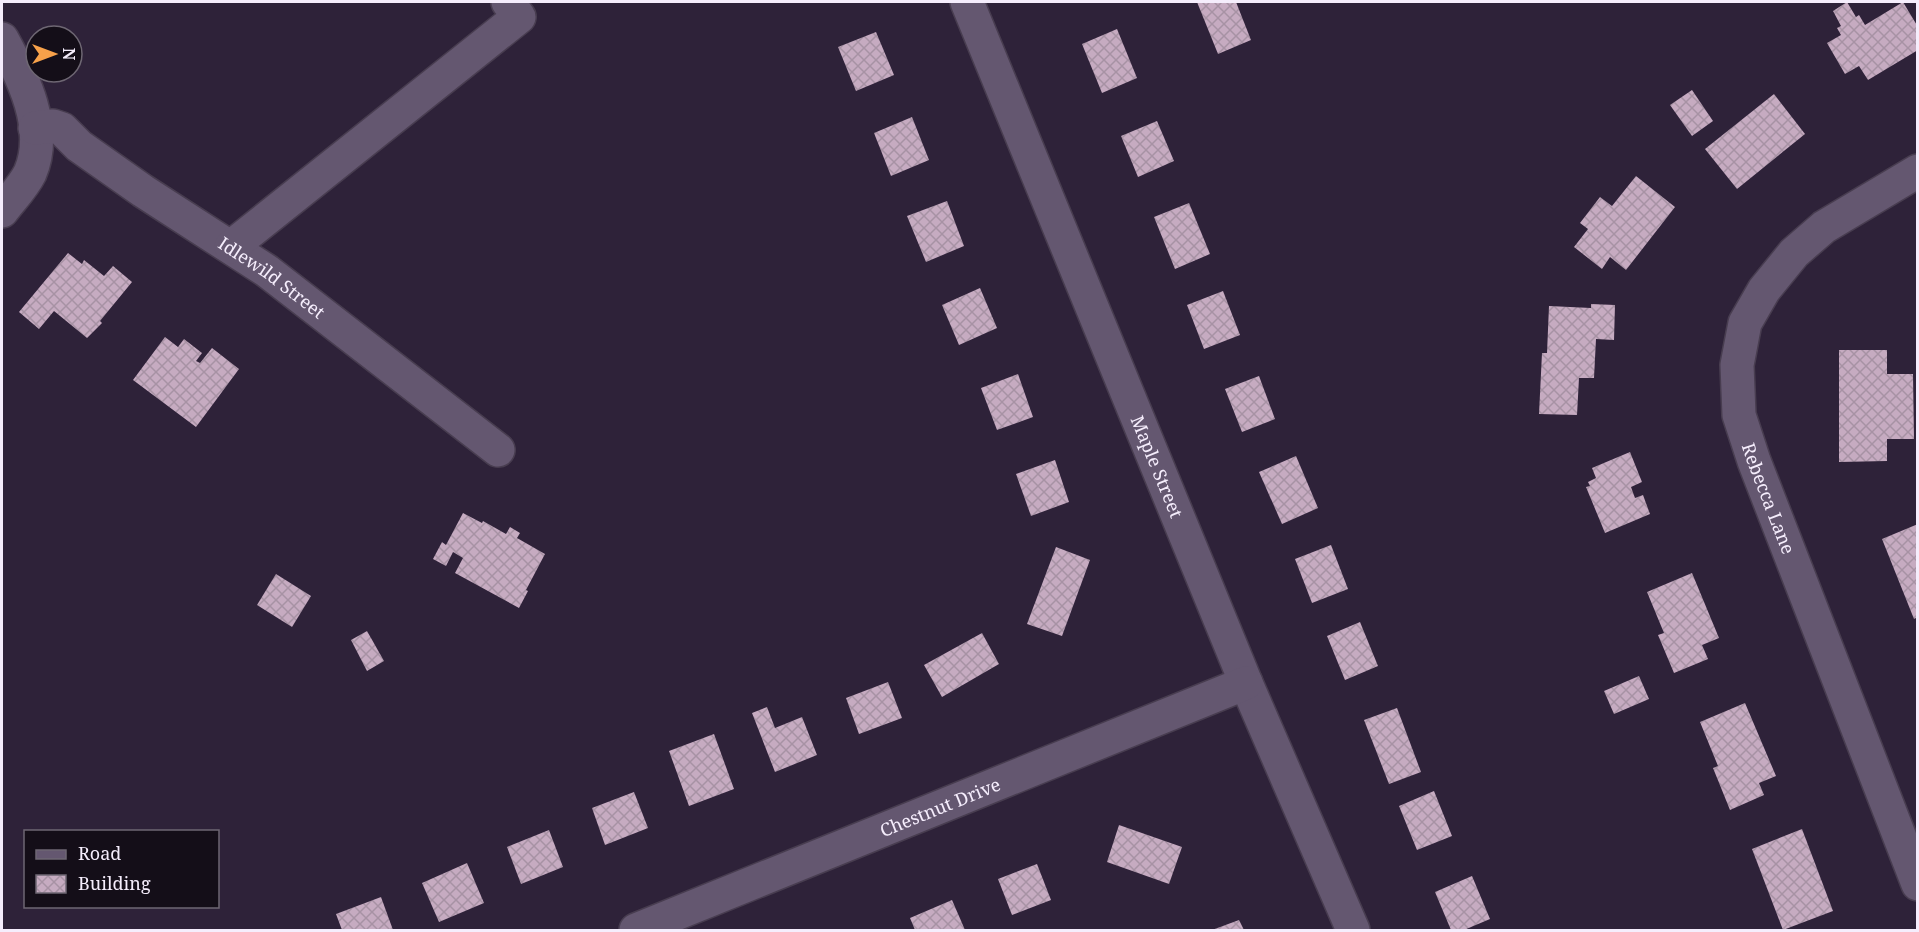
<svg xmlns="http://www.w3.org/2000/svg" width="1919" height="932" font-family="'Noto Serif',serif">
	<style>
		.building { fill: url(#building-cross-hatch) }
		.lines { fill: none; stroke-linecap: round; stroke-linejoin: round }
		.minor-casing { stroke: #483d50; stroke-width: 36 }
		.minor { stroke: #645770; stroke-width: 33 }
		.labels { text-anchor: middle; dominant-baseline: central; stroke-width: 6; stroke-linejoin: round; paint-order: stroke }
		.street-label { font-size: 18px; fill: #f5edfc; stroke: #140e18 }
	</style>
	<defs>
		<pattern id="building-cross-hatch" width="8" height="8" patternUnits="userSpaceOnUse" patternTransform="scale(1.5)"><rect width="8" height="8" fill="#c6abc1"/><path d="M0 0l8 8M0 8l8-8" fill="none" stroke="#a792a4"/></pattern>
	</defs>
	<rect width="100%" height="100%" fill="#2e2239"/>
	<g class="building">
		<polygon points="1197,2 1236,2 1251,40 1218,54"/>
		<polygon points="1847,2 1856,17 1859,15 1865,25 1903,2 1918,27 1918,50 1868,80 1859,66 1845,74 1827,43 1841,35 1837,28 1841,26 1833,11"/>
		<polygon points="1117,29 1137,78 1102,93 1082,44"/>
		<polygon points="876,32 894,75 856,91 838,47"/>
		<polygon points="1692,90 1713,121 1692,136 1670,105"/>
		<polygon points="1774,94 1805,134 1737,189 1705,149"/>
		<polygon points="912,117 929,160 891,176 874,133"/>
		<polygon points="1157,121 1174,161 1138,177 1121,136"/>
		<polygon points="1636,176 1675,207 1626,270 1610,257 1602,269 1574,247 1588,229 1580,223 1600,197 1612,206"/>
		<polygon points="947,201 964,246 926,262 907,216"/>
		<polygon points="1189,203 1210,254 1175,269 1154,217"/>
		<polygon points="68,253 82,264 84,260 104,276 113,266 132,282 100,321 102,323 87,338 54,311 39,329 19,312"/>
		<polygon points="980,288 997,328 959,345 942,305"/>
		<polygon points="1223,291 1240,335 1204,349 1187,305"/>
		<polygon points="1591,304 1615,305 1614,340 1596,339 1594,378 1579,378 1577,415 1539,414 1542,353 1547,353 1549,306 1591,308"/>
		<polygon points="165,337 178,347 184,339 202,353 196,361 200,363 212,348 239,369 196,427 133,380"/>
		<polygon points="1839,350 1887,350 1887,374 1913,374 1914,439 1887,439 1887,461 1839,462"/>
		<polygon points="1018,374 1033,417 997,430 981,388"/>
		<polygon points="1259,376 1275,419 1242,432 1225,389"/>
		<polygon points="1630,452 1642,482 1631,487 1635,498 1643,495 1650,514 1605,533 1586,487 1590,486 1588,482 1596,478 1592,468"/>
		<polygon points="1296,456 1318,508 1282,524 1259,472"/>
		<polygon points="1055,460 1069,502 1031,516 1016,474"/>
		<polygon points="463,513 482,523 483,521 506,534 510,527 520,533 517,538 545,554 526,590 528,591 519,608 455,573 463,558 453,552 446,566 433,559 442,542 446,545"/>
		<polygon points="1918,524 1918,617 1914,619 1882,539"/>
		<polygon points="1331,545 1348,589 1312,603 1295,559"/>
		<polygon points="1056,547 1090,560 1062,636 1027,624"/>
		<polygon points="1692,573 1719,638 1702,645 1708,659 1674,673 1658,635 1664,633 1647,592"/>
		<polygon points="276,574 311,596 292,627 257,605"/>
		<polygon points="1360,622 1378,666 1345,680 1327,636"/>
		<polygon points="367,631 384,661 367,671 351,640"/>
		<polygon points="982,633 999,664 942,697 924,665"/>
		<polygon points="1639,676 1649,699 1614,714 1604,691"/>
		<polygon points="888,682 902,718 859,734 846,698"/>
		<polygon points="1745,703 1776,776 1759,783 1764,795 1730,810 1713,768 1718,766 1700,722"/>
		<polygon points="767,707 775,728 802,717 817,755 775,772 752,713"/>
		<polygon points="1397,708 1421,772 1389,784 1364,720"/>
		<polygon points="714,734 734,789 689,806 669,751"/>
		<polygon points="1434,791 1452,836 1417,850 1399,806"/>
		<polygon points="634,792 648,828 605,845 592,808"/>
		<polygon points="1119,825 1182,847 1169,884 1107,862"/>
		<polygon points="1802,829 1833,911 1783,930 1752,849"/>
		<polygon points="549,830 563,867 521,884 507,847"/>
		<polygon points="467,863 484,903 439,922 422,883"/>
		<polygon points="1037,864 1051,900 1012,915 998,879"/>
		<polygon points="1472,876 1490,919 1464,930 1451,930 1435,892"/>
		<polygon points="381,897 393,930 342,930 336,914"/>
		<polygon points="952,900 965,930 915,930 910,918"/>
		<polygon points="1239,920 1244,930 1212,930"/>
	</g>
	<g class="lines">
		<defs>
			<g id="minor">
				<path id="s1" d="M967,2L1246,683L1353,930"/>
				<path d="M2,39C23,77 49,129 30,173C23,187 11,199 2,211"/>
				<path id="s2" d="M35,128L53,126L62,129L79,146L143,191L267,271L498,450"/>
				<path id="s3" d="M1918,171L1824,227L1794,253L1764,290L1745,323L1737,365L1739,415L1754,461L1918,884"/>
				<polyline points="231,247 519,17 508,2"/>
				<path id="s4" d="M636,930L1246,683"/>
			</g>
		</defs>
		<use href="#minor" class="minor-casing"/>
		<use href="#minor" class="minor"/>
	</g>
	<g class="labels">
		<g class="street-label">
			<text stroke="none"><textPath href="#s2" startOffset="285">Idlewild Street</textPath></text>
			<text stroke="none"><textPath href="#s1" startOffset="502">Maple Street</textPath></text>
			<text stroke="none"><textPath href="#s3" startOffset="416">Rebecca Lane</textPath></text>
			<text stroke="none"><textPath href="#s4" startOffset="328">Chestnut Drive</textPath></text>
		</g>
	</g>
	<rect width="1919" height="932" fill="none" stroke="#f5edfc" stroke-width="6"/>
	<rect x="24" y="830" width="195" height="78" fill="#140e18" stroke="#6e6773" stroke-width="1.5"/>
	<rect x="36" y="850" width="30" height="9" fill="#645770" stroke="#6e6773" stroke-width="1.5"/>
	<text x="78" y="860" font-size="18" fill="#f5edfc">Road</text>
	<rect x="36" y="875" width="30" height="18" fill="url(#building-cross-hatch)" stroke="#6e6773" stroke-width="1.5"/>
	<text x="78" y="890" font-size="18" fill="#f5edfc">Building</text>
	<g transform="translate(54 54) rotate(90)"><circle r="28" fill="#140e18" stroke="#6e6773" stroke-width="1.5"/>
	<path d="M0-4.5L10 22L0 15L-10 22Z" fill="#f7a14a"/>
	<text y="-9" font-size="16" font-weight="bold" text-anchor="middle" fill="#f5edfc">N</text>
	</g>
</svg>
